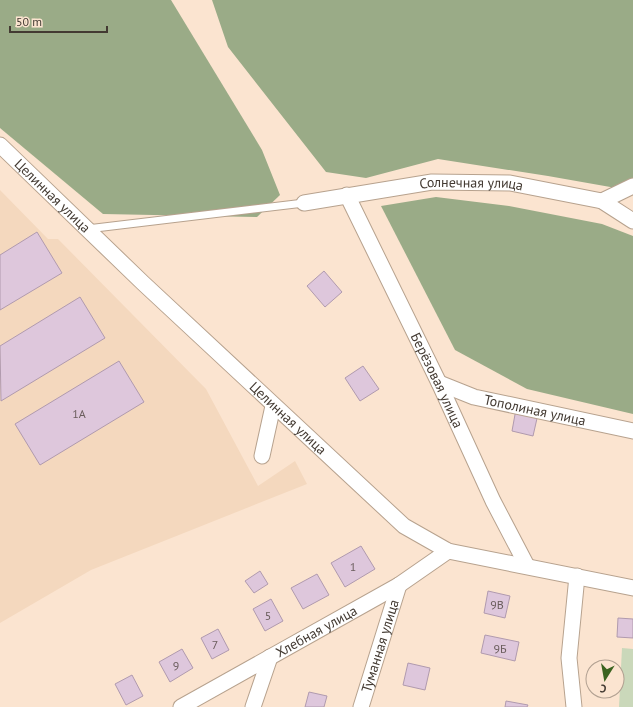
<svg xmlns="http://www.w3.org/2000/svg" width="633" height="707" font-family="'PT Sans',sans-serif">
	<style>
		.built { fill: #f4d8be }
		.green { fill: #cad8ba }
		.forest { fill: #9aab87 }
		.building { fill: #dec7dc; stroke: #b09aae }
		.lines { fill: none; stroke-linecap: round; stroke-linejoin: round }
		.service-casing { stroke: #b7a28e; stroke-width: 9 }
		.minor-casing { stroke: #b7a28e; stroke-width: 17 }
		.service { stroke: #fff; stroke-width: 7 }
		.minor { stroke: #fff; stroke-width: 15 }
		.labels { text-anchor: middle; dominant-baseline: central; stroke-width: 4; stroke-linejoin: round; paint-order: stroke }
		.number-label { font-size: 12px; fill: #6a5d5c }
		.street-label { font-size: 14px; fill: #433a32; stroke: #fbe4d0 }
	</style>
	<rect width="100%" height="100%" fill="#fbe4d0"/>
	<polygon class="built" points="0,190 48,239 58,239 206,389 258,486 295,461 307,484 91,570 0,623"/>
	<polygon class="green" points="622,648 633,649 633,707 619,707"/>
	<g class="forest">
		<polygon points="0,0 171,0 262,150 280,195 257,217 103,214 0,128"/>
		<polygon points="212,0 633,0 633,191 548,176 438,159 366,178 326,172 228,47"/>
		<polygon points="436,197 509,206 602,224 633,236 633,414 527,389 455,350 381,206"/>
	</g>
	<g class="building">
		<polygon points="37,232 62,273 0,310 0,255"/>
		<polygon points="324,271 342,292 325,307 307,286"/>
		<polygon points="80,297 105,338 1,401 0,346"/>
		<polygon points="119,361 144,402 40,465 15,424"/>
		<polygon points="363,366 379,389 360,401 345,378"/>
		<polygon points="516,409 538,414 533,436 512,431"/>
		<polygon points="361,546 375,569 345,587 331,563"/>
		<polygon points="260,571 268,584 254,593 245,581"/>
		<polygon points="317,574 329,595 303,609 291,588"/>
		<polygon points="488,591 510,596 505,618 484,613"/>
		<polygon points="271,599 283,621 265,631 253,609"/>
		<polygon points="618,618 633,619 633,638 617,637"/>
		<polygon points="218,629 229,650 212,659 201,638"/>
		<polygon points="485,635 519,642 515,661 481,653"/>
		<polygon points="182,649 193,668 170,682 159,662"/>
		<polygon points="408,663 430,668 425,690 403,685"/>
		<polygon points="132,675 143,696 126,705 115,684"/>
		<polygon points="309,692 327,696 324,707 305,707"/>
		<polygon points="506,701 528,705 527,707 505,707"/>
	</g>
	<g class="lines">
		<defs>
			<polyline id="service" points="87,229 304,203"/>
			<g id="minor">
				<path id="s1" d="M0,145L143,283L404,526L448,551L633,588"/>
				<path id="s2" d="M347,195L439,383L493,501L527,566"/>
				<polyline points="602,201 633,186"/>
				<path id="s3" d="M304,203L432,182L510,183L602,201L633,221"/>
				<path id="s4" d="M439,383L474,397L633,431"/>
				<polyline points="262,456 273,406"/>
				<path id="s5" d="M181,707L399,585L448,551"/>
				<polyline points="253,707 270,657"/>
				<path id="s6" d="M361,707L399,585"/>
				<polyline points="574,707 569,658 577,576"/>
			</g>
		</defs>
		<use href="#service" class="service-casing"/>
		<use href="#minor" class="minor-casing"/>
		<use href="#service" class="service"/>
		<use href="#minor" class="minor"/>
	</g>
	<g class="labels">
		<g class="number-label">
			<text x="79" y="413">1А</text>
			<text x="353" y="566">1</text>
			<text x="497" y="604">9В</text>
			<text x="268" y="615">5</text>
			<text x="215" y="644">7</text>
			<text x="500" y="648">9Б</text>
			<text x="176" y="665">9</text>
		</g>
		<g class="street-label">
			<text stroke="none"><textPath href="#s3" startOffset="169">Солнечная улица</textPath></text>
			<text stroke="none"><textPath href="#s1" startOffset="73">Целинная улица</textPath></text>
			<text stroke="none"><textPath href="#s2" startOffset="206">Берёзовая улица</textPath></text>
			<text stroke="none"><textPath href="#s4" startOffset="100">Тополиная улица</textPath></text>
			<text stroke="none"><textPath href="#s1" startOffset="397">Целинная улица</textPath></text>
			<text stroke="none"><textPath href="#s5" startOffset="155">Хлебная улица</textPath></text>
			<text stroke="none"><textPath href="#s6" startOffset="64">Туманная улица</textPath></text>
		</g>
	</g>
	<g transform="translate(605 679) rotate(191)"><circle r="19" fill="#fbe4d0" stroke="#b1a091"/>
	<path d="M0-3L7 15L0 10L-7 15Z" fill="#3a631f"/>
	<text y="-6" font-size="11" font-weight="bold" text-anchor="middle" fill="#433a32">С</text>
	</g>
	<path d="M10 26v6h97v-6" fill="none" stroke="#433a32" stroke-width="2"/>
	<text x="16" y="26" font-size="12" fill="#433a32" stroke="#fbe4d0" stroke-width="3" paint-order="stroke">50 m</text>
</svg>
